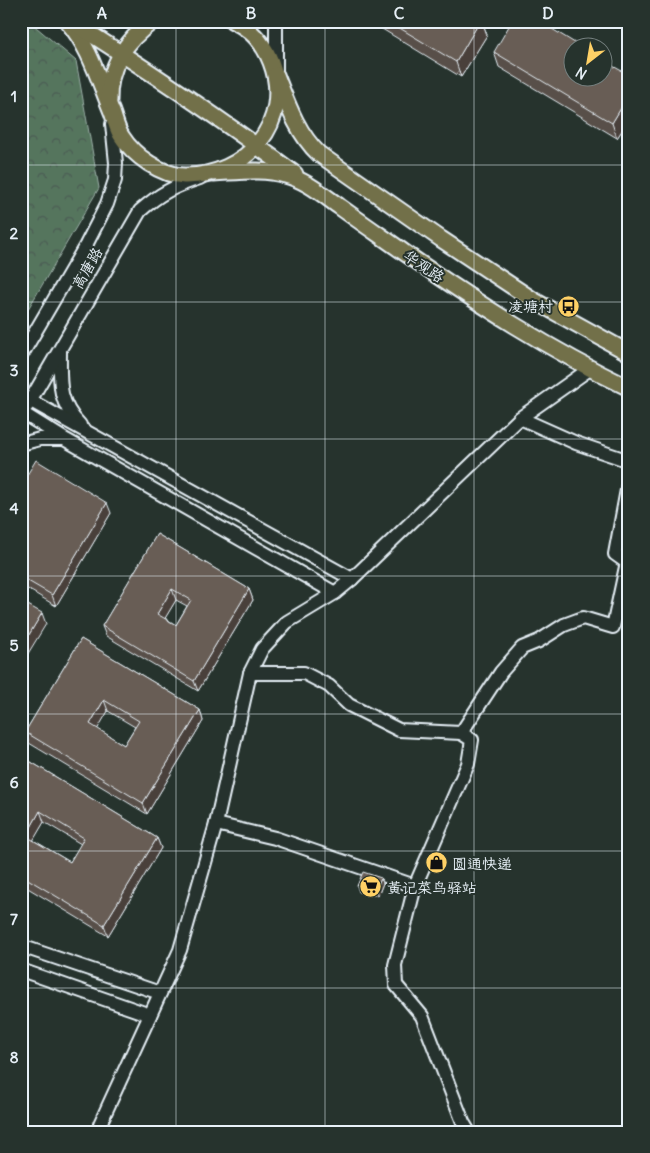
<svg xmlns="http://www.w3.org/2000/svg" width="650" height="1153" font-family="Delius,'LXGW WenKai TC',sans-serif">
	<style>
		.forest { fill: url(#forest-crowns); stroke: #9eb2aa }
		.lines { fill: none; stroke-linecap: round; stroke-linejoin: round }
		.minor-casing { stroke: #e8f1f8; stroke-width: 16 }
		.major-casing { stroke: #e8f1f8; stroke-width: 19 }
		.minor { stroke: #26332d; stroke-width: 12 }
		.major { stroke: #726f4a; stroke-width: 15 }
		.wall { fill: #595048; stroke: #e8f1f8; fill-rule: evenodd }
		.shaded-wall { fill: #49413b; stroke: #e8f1f8 }
		.building { fill: #685d54; stroke: #e8f1f8; fill-rule: evenodd }
		.grid { fill: none; stroke: #e8f1f8; stroke-width: 1; stroke-opacity: 0.55 }
		.labels { text-anchor: middle; dominant-baseline: central; stroke-width: 4; stroke-linejoin: round; paint-order: stroke }
		.street-label { font-size: 15px; fill: #e8f1f8; stroke: #26332d }
		.poi-label { font-size: 15px; fill: #e8f1f8; stroke: #26332d; text-anchor: start }
		.neatline { fill: none; stroke: #e8f1f8; stroke-width: 2 }
		.grid-label { font-size: 16px; text-anchor: middle; font-weight: bold; fill: #e8f1f8 }
	</style>
	<defs>
		<pattern id="forest-crowns" width="20" height="18" patternUnits="userSpaceOnUse" patternTransform="scale(1.25)"><rect width="20" height="18" fill="#54745d"/><path d="M2 6a3 3 0 1 1 6 0M12 15a3 3 0 1 1 6 0" fill="none" stroke="#4c5c53"/></pattern>
	</defs>
	<rect width="100%" height="100%" fill="#26332d"/>
	<filter id="ink" filterUnits="userSpaceOnUse"><feTurbulence type="fractalNoise" baseFrequency=".02" numOctaves="2"/><feDisplacementMap in="SourceGraphic" scale="10" xChannelSelector="R" yChannelSelector="G"/><feConvolveMatrix kernelMatrix="1 2 1 2 8 2 1 2 1" color-interpolation-filters="sRGB"/></filter>
	<g filter="url(#ink)">
		<polygon class="forest" points="21,21 29,21 76,61 99,188 21,321"/>
		<g class="lines">
			<defs>
				<g id="minor">
					<polyline points="276,70 276,21"/>
					<path d="M60,351C60,382 57,401 80,425"/>
					<polyline points="21,356 86,245 107,204 115,180 116,163 112,124"/>
					<polyline points="21,397 31,401 352,579"/>
					<path d="M27,406L140,211C160,193 175,186 200,178"/>
					<polyline points="21,412 66,440 335,593"/>
					<polyline points="520,418 576,443 629,461"/>
					<polyline points="21,444 40,439 63,439"/>
					<polyline points="629,479 615,554 629,564"/>
					<polyline points="250,673 304,673 329,686 349,705 399,730 461,733"/>
					<polyline points="216,824 275,838 415,886"/>
					<polyline points="21,946 160,993"/>
					<polyline points="21,970 150,1015"/>
					<polyline points="101,1132 100,1124 180,950 216,824 250,673 262,649 287,622 335,593 352,579 520,418 591,368"/>
					<polyline points="469,1132 463,1122 422,1016 396,985 395,965 415,886 468,764 472,740 461,733 501,672 522,648 539,641 564,625 583,618 613,627 627,562"/>
				</g>
				<g id="major">
					<path d="M67,21C90,47 99,81 112,112C115,120 117,130 122,137C134,156 161,175 184,176C246,177 294,122 271,62C264,44 251,29 233,21"/>
					<path d="M72,22C148,70 223,120 295,174"/>
					<path d="M276,75C287,103 297,133 319,154L441,239L533,300L629,353"/>
					<path d="M109,101C108,67 126,40 153,21"/>
					<path d="M214,173C237,172 263,168 285,175C306,180 323,195 340,207C362,223 384,238 405,253C477,303 550,350 629,388"/>
				</g>
			</defs>
			<use href="#minor" class="minor-casing"/>
			<use href="#major" class="major-casing"/>
			<use href="#minor" class="minor"/>
			<use href="#major" class="major"/>
		</g>
		<g class="wall">
			<polygon points="369,21 482,21 487,35 461,77"/>
			<polygon points="494,52 629,75 629,120 617,138 499,67"/>
			<polygon points="21,485 111,513 56,606 21,585"/>
			<path d="M157,534L249,589L253,600L198,691L106,636L102,626ZM176,600L187,606L176,625L165,618Z"/>
			<path d="M81,639L200,710L203,721L147,814L29,743L25,732ZM108,711L135,727L124,745L97,729Z"/>
			<path d="M21,756L157,838L161,848L108,936L21,884ZM44,822L81,844L70,862L33,840Z"/>
			<polygon points="381,878 383,883 378,896 359,892 357,886"/>
		</g>
		<g class="shaded-wall">
			<polygon points="480,21 482,21 487,35 461,77 456,62"/>
			<polygon points="629,95 629,120 617,138 612,123"/>
			<polygon points="107,503 111,513 56,606 52,595"/>
			<polygon points="172,589 176,600 161,625 157,614"/>
			<polygon points="249,589 253,600 198,691 194,681"/>
			<polygon points="42,613 46,624 21,665 21,648"/>
			<polygon points="104,700 108,711 94,735 90,724"/>
			<polygon points="200,710 203,721 147,814 143,803"/>
			<polygon points="40,811 44,822 30,846 26,836"/>
			<polygon points="157,838 161,848 108,936 104,925"/>
			<polygon points="381,878 383,883 378,896 376,891"/>
		</g>
		<g class="building">
			<polygon points="388,21 480,21 456,62"/>
			<polygon points="512,21 539,21 583,48 572,48 572,78 602,78 602,60 629,75 629,95 612,123 494,52"/>
			<polygon points="36,460 107,503 52,595 21,577 21,485"/>
			<path d="M157,534L249,589L194,681L102,626ZM172,589L191,600L176,625L157,614Z"/>
			<polygon points="21,601 42,613 21,648"/>
			<path d="M81,639L200,710L143,803L25,732ZM104,700L139,721L124,745L90,724Z"/>
			<path d="M21,756L157,838L104,925L21,875ZM40,811L84,838L70,862L26,836Z"/>
			<polygon points="363,872 381,878 376,891 357,886"/>
		</g>
	</g>
	<path class="grid" d="M176,21V1132M325,21V1132M474,21V1132M21,165H629M21,302H629M21,439H629M21,576H629M21,714H629M21,851H629M21,988H629"/>
	<defs>
		<symbol id="bus-disc" viewBox="-11 -11 22 22"><circle r="9.5" fill="#ffd166" stroke="#26332d"/><path d="M-5-6H5V4H4V6H2V4H-2V6H-4V4H-5ZM-3.5-4V0h7V-4ZM-3.5 1.2v1.5H-2V1.2ZM2 1.2v1.5H3.5V1.2Z" fill="#111"/></symbol>
		<symbol id="shop-disc" viewBox="-11 -11 22 22"><circle r="9.5" fill="#ffd166" stroke="#26332d"/><path d="M-5-2.5h2.3a2.7 3.5 0 0 1 5.4 0H5L5.5 6h-11ZM-1.5-2.5h3a1.5 2.3 0 0 0-3 0Z" fill="#111"/></symbol>
		<symbol id="supermarket-disc" viewBox="-11 -11 22 22"><circle r="9.5" fill="#ffd166" stroke="#26332d"/><path d="M-6-5.5h2.5l.6 2H6L4.5 2H-2.5L-4.4-4H-6ZM-1.5 3.2a1.3 1.3 0 1 0 .1 0ZM3 3.2a1.3 1.3 0 1 0 .1 0Z" fill="#111"/></symbol>
	</defs>
	<g fill-rule="evenodd">
		<use href="#bus-disc" x="556" y="294" width="25" height="25"/>
		<use href="#shop-disc" x="424" y="850" width="25" height="25"/>
		<use href="#supermarket-disc" x="358" y="874" width="25" height="25"/>
	</g>
	<g class="labels">
		<g class="street-label">
			<text transform="translate(424 266) rotate(34)">华观路</text>
			<text transform="translate(87 268) rotate(-60)">高唐路</text>
		</g>
		<g class="poi-label">
			<text x="553" y="306" text-anchor="end">凌塘村</text>
			<text x="452" y="863">圆通快递</text>
			<text x="387" y="887">黄记菜鸟驿站</text>
		</g>
	</g>
	<rect width="650" height="1153" fill="none" stroke="#26332d" stroke-width="55"/>
	<g transform="translate(588 62) rotate(211)"><circle r="24" fill="#26332d" stroke="#747f7e"/>
	<path d="M0-4L9 19L0 12L-9 19Z" fill="#ffd166"/>
	<text y="-8" font-size="14" font-weight="bold" text-anchor="middle" fill="#e8f1f8">N</text>
	</g>
	<rect x="28" y="28" width="594" height="1098" class="neatline"/>
	<g class="grid-label">
		<text x="102" y="19">A</text>
		<text x="251" y="19">B</text>
		<text x="399" y="19">C</text>
		<text x="548" y="19">D</text>
		<text x="14" y="102">1</text>
		<text x="14" y="239">2</text>
		<text x="14" y="376">3</text>
		<text x="14" y="514">4</text>
		<text x="14" y="651">5</text>
		<text x="14" y="788">6</text>
		<text x="14" y="925">7</text>
		<text x="14" y="1063">8</text>
	</g>
</svg>
